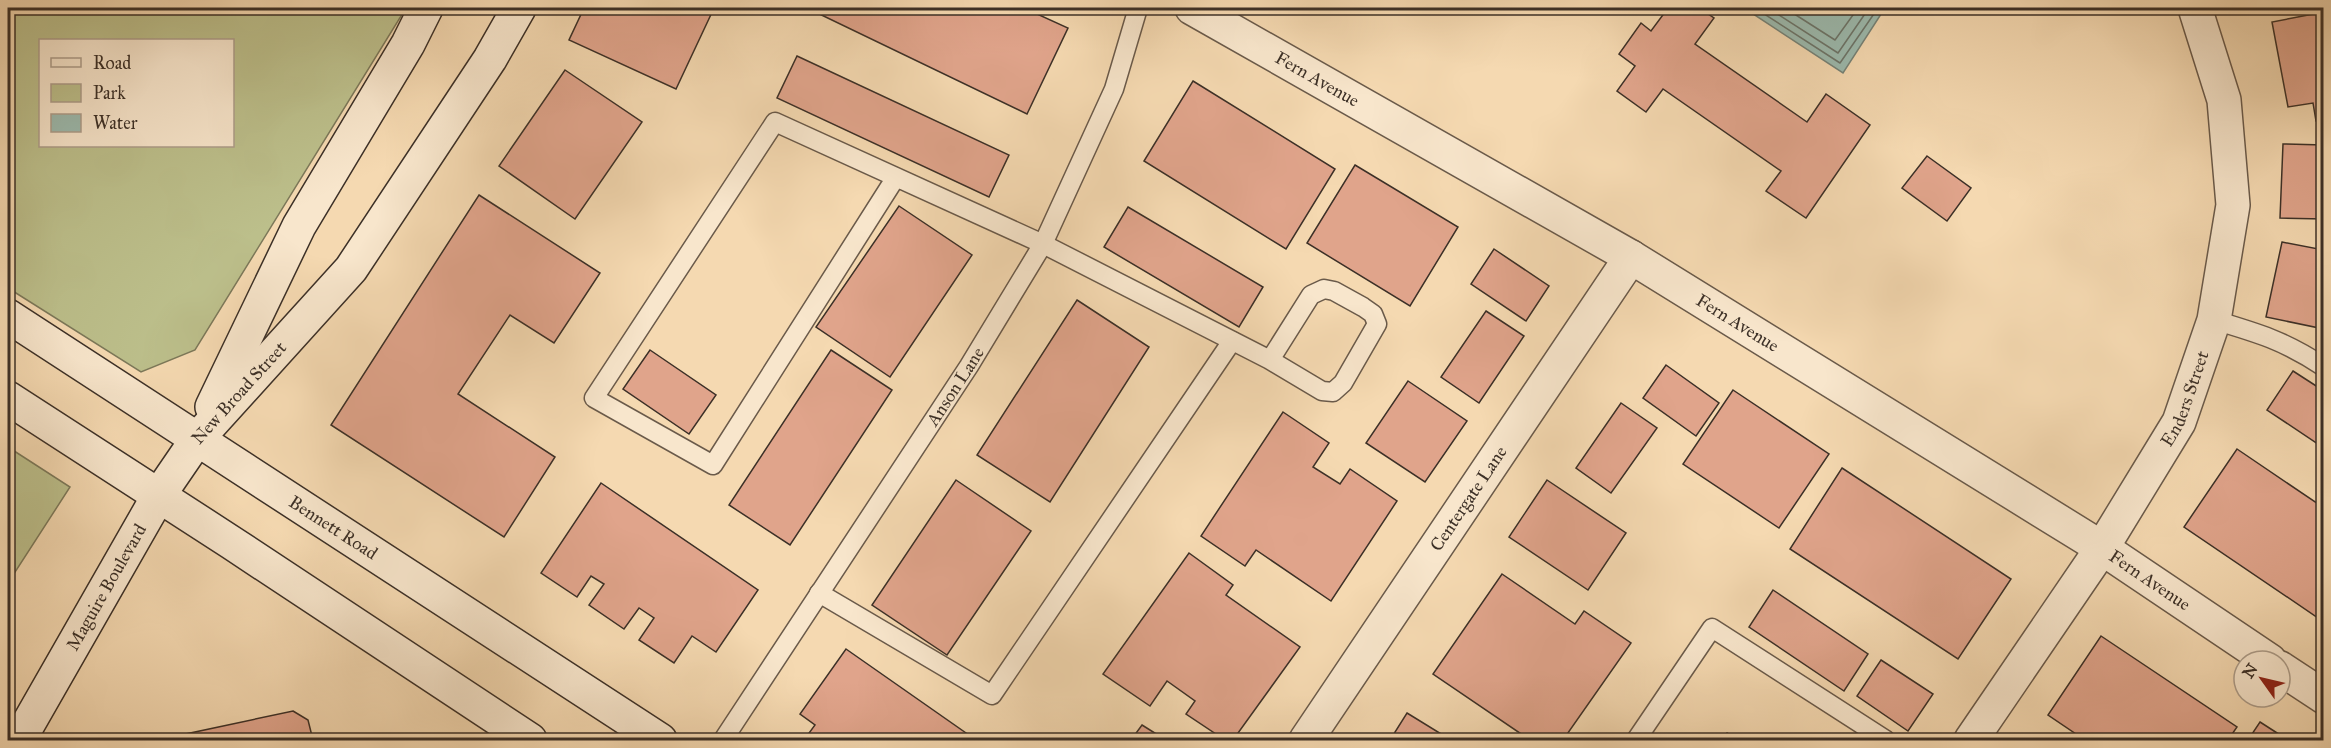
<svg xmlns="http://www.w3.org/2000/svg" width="2331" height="748" font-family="'IM FELL Great Primer',serif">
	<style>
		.green { fill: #bcbf8b; stroke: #7c7859; stroke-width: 1.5; fill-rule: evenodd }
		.water { fill: #9cbaae; stroke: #768378; stroke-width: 1.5 }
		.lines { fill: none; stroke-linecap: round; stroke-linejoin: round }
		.shore { stroke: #6c756a; stroke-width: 1.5 }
		.building { fill: #e0a48b; stroke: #3c3027; stroke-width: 1.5 }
		.lane-casing { stroke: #6a5a4a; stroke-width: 21 }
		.street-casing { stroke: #6a5a4a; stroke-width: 36 }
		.secondary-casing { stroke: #3c3027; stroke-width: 36 }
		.lane { stroke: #f8e6cc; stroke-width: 18 }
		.street { stroke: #f8e6cc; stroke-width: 33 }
		.secondary { stroke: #f8e6cc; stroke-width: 33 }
		.labels { text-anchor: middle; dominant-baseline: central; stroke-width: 5; stroke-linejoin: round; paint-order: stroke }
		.street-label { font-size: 18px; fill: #3c3027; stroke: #f8e6cc }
	</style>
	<rect width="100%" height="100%" fill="#f5d9b1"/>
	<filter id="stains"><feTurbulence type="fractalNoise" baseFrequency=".00333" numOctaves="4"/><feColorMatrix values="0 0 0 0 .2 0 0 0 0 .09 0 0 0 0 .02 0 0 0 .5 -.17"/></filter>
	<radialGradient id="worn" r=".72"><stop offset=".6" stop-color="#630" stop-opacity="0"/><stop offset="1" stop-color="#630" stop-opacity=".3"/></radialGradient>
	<g class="green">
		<path d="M8,8H406L195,350L141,372L8,288ZM40,40H232V146H40Z"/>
		<polygon points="8,447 70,487 8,583"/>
	</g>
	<polygon class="water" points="1744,8 1885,8 1843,73"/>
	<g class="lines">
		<g class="shore">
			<polyline points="1755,8 1840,63 1878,8"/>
			<polyline points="1768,8 1838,53 1869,8"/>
			<polyline points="1785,8 1835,40 1858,8"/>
		</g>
	</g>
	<g class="building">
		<polygon points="584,8 714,8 676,89 569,40"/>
		<polygon points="810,8 1024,8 1068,28 1027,114 809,9"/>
		<polygon points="1668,8 1699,8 1714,18 1695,44 1807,122 1826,94 1870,125 1806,218 1766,191 1781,171 1663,89 1646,112 1617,91 1635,66 1619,54 1641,23 1651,31"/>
		<polygon points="2324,12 2324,120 2316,121 2313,103 2288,107 2272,22"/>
		<polygon points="797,56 1009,155 989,197 777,98"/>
		<polygon points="565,70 642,122 575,219 499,166"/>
		<polygon points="1193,81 1335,169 1286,249 1144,161"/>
		<polygon points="2283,144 2324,145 2324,219 2280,218"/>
		<polygon points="1927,156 1971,188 1947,221 1902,188"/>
		<polygon points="1355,165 1458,227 1410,306 1307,243"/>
		<polygon points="479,195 600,273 554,343 510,315 458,394 555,457 504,537 331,425"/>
		<polygon points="899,206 972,255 890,377 816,327"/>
		<polygon points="1128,207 1263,287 1239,327 1104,247"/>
		<polygon points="2282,242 2324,250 2324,329 2266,317"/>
		<polygon points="1494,249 1549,286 1526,321 1471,284"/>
		<polygon points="1077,300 1149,347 1050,502 977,455"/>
		<polygon points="1486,311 1524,336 1479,403 1441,377"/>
		<polygon points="650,350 716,395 689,434 623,389"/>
		<polygon points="831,350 892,390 790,545 729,505"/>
		<polygon points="1666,365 1719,403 1696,436 1643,398"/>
		<polygon points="2293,371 2324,391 2324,448 2267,410"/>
		<polygon points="1408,381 1467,421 1425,482 1366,443"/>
		<polygon points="1733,390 1829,454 1779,528 1683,464"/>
		<polygon points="1621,403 1657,428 1611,493 1576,468"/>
		<polygon points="1283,412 1329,443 1313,467 1340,484 1350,469 1397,501 1331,601 1256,550 1245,566 1201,536"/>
		<polygon points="2237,449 2324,508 2324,622 2184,527"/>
		<polygon points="1842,468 2011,579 1958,659 1790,549"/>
		<polygon points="956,480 1031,531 947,655 872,605"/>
		<polygon points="1547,480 1626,533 1588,590 1509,537"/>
		<polygon points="601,483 758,590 716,652 692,636 674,663 639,640 654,618 639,608 624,629 589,605 604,584 591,576 577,597 541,573"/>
		<polygon points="1189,553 1233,585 1226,595 1300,647 1233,740 1225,740 1186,714 1195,701 1167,681 1150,706 1103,674"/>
		<polygon points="1502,574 1575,624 1584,611 1631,643 1563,740 1530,740 1433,674"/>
		<polygon points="1773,590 1868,654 1844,691 1749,627"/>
		<polygon points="2101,636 2237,727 2228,740 2085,740 2048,715"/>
		<polygon points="846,649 976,740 804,740 815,725 800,714"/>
		<polygon points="1881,660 1933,694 1908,731 1857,696"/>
		<polygon points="293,711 308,720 313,740 178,740 181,735"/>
		<polygon points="1407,713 1451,740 1390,740"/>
		<polygon points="2260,722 2288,740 2248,740"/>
		<polygon points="1142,725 1166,740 1131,740"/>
		<polygon points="1727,733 1738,740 1722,740"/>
	</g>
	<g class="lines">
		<defs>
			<g id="lane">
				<polyline points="896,177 713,465 594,398 775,122 1043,244 1270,360 1322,391 1333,392 1343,383 1377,324 1373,314 1363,307 1334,291 1324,289 1311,295 1270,360"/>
				<path d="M2214,320C2258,333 2285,341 2324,367"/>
				<polyline points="819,593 992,695 1232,341"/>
				<path id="s1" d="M723,740L969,366L1043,244L1114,89L1138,8"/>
				<polyline points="1636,740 1712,628 1886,740"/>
			</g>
			<g id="street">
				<path id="s2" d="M1192,8L1631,257L2102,548L2270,661"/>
				<polyline points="2280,668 2324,697"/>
				<path id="s3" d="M1306,740L1631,257"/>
				<path id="s4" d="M1971,740L2102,548L2179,422L2214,320L2233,205L2224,100L2195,8"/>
			</g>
			<g id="secondary">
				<path id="s5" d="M8,316L660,740"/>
				<polyline points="8,398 232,543 530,740"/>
				<polyline points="212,407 299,226 408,44 426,8"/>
				<path id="s6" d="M19,740L159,495L198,438L351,269L490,59L519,8"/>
			</g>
		</defs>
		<use href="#lane" class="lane-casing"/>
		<use href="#street" class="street-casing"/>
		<use href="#secondary" class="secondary-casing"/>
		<use href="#lane" class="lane"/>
		<use href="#street" class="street"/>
		<use href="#secondary" class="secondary"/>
	</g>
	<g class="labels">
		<g class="street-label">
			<text stroke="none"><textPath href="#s2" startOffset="144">Fern Avenue</textPath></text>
			<text stroke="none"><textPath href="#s2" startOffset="630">Fern Avenue</textPath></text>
			<text stroke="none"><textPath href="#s6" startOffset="412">New Broad Street</textPath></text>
			<text stroke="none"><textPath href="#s1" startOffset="423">Anson Lane</textPath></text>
			<text stroke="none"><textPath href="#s4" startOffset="404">Enders Street</textPath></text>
			<text stroke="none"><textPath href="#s3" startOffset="291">Centergate Lane</textPath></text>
			<text stroke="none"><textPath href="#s5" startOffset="388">Bennett Road</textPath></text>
			<text stroke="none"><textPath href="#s2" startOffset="1116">Fern Avenue</textPath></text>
			<text stroke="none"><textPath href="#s6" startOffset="176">Maguire Boulevard</textPath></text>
		</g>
	</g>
	<rect width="2331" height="748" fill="none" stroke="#f5d9b1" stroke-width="30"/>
	<rect x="9" y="9" width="2313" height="730" fill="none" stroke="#3c3027" stroke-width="3"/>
	<rect x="15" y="15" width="2301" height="718" fill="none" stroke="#3c3027" stroke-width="1.5"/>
	<rect x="39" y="39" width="195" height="108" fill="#f8e6cc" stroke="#ad9d8a" stroke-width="1.5"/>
	<rect x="51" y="58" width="30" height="9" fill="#f8e6cc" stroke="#ad9d8a" stroke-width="1.5"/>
	<text x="93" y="69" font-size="18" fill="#3c3027">Road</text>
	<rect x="51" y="84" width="30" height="18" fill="#bcbf8b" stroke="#ad9d8a" stroke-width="1.5"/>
	<text x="93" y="99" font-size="18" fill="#3c3027">Park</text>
	<rect x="51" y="114" width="30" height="18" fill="#9cbaae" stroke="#ad9d8a" stroke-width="1.5"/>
	<text x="93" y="129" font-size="18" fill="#3c3027">Water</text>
	<g transform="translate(2262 679) rotate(304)"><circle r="28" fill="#f8e6cc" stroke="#ad9d8a" stroke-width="1.5"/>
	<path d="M0-4.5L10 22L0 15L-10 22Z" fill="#8f2418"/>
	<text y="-9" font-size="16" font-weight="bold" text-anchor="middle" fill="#3c3027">N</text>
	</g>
	<rect width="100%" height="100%" filter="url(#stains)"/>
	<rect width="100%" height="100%" fill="url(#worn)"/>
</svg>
